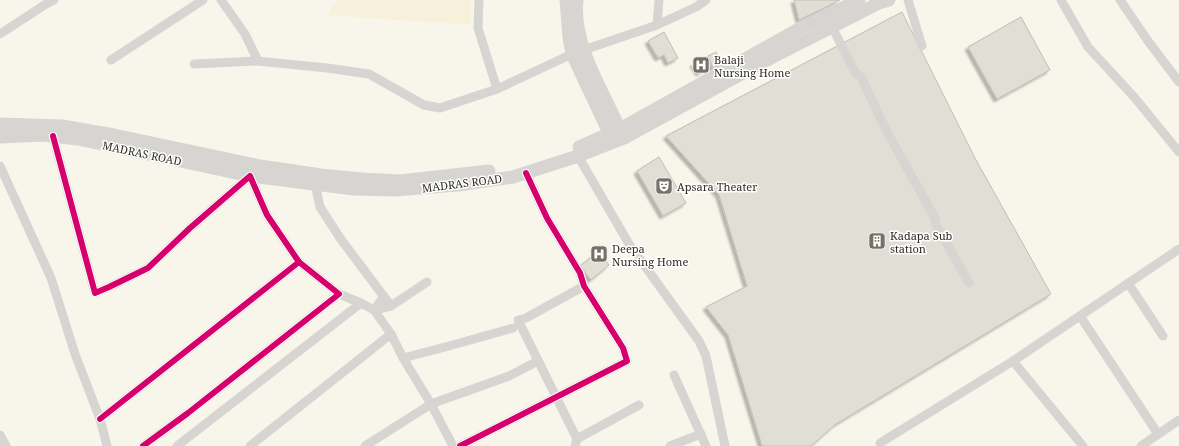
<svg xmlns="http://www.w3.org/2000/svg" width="1179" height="446" font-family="'Noto Serif',serif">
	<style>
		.built { fill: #f7f1db }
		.building { fill: #e1ded5; stroke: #c1beb5; filter: url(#shadow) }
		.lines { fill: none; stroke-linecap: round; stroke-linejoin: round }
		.street { stroke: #d6d5d2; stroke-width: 9 }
		.secondary { stroke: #d6d5d2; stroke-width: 13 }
		.cycleway-casing { stroke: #fff; stroke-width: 8 }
		.cycleway { stroke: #d6006c; stroke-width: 6 }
		.labels { text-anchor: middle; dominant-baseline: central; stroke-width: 3; stroke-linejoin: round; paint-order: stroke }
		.poi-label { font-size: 11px; fill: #2d2b22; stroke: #fff; text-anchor: start }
		.street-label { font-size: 11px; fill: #2d2b22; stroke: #fff }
	</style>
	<defs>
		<filter id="shadow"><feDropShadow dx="-3" dy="3" stdDeviation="1" flood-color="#0004"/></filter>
	</defs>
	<rect width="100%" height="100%" fill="#f8f5eb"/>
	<polygon class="built" points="338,0 471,0 470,25 328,15"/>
	<g class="building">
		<polygon points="794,0 840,0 799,20"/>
		<polygon points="902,12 976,160 1051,294 836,424 811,446 762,446 728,335 706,307 747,286 719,195 666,136"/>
		<polygon points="1021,17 1050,70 997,99 968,47"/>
		<polygon points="664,32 678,58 668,63 664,55 658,58 648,41"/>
		<polygon points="716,52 722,63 713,68 708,56"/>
		<polygon points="706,57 711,66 699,73 693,64"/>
		<polygon points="659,157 686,203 663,216 637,171"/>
		<polygon points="599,251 609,265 591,280 580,266"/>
	</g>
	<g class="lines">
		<g class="street">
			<polyline points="221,0 245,34 258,61 327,68 369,74 424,105 440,108 497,89"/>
			<polyline points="479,0 478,28 497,89 572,54 657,25 659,0"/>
			<polyline points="908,0 922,46"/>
			<polyline points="1061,0 1088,47 1135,98 1179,152"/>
			<polyline points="1120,0 1148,41 1179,82"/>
			<polyline points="657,25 696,7 706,0"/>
			<polyline points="832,27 855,72 861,77 887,132 935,218 936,225 969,283"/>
			<polyline points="0,34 46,4 54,0"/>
			<polyline points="111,60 203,0"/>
			<polyline points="194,64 258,61"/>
			<polyline points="53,136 95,293 109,287 148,268 190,228 250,176 267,215 299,262"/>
			<polyline points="578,156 629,244 699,341 706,356 725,446"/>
			<polyline points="0,166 51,278 75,354 100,419 107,446"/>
			<polyline points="318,180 315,184 320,207 340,238 391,306"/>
			<polyline points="1128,283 1163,336"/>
			<polyline points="384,296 374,310 391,306 427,282"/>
			<polyline points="361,303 374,310 391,334 403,358 449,346 513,328"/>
			<polyline points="1080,316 1158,434"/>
			<polyline points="403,358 431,404 453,446"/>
			<polyline points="1013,361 1179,249"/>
			<polyline points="674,375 706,446"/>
			<polyline points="100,419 299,262 339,294 188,413 143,446"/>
			<polyline points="0,435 6,446"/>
			<polyline points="577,439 518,320 526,318 584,286"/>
			<polyline points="880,443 1013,361 1083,446"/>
			<polyline points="177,446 361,303 339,294"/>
			<polyline points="250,446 391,334"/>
			<polyline points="365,446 431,404 509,376 538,361"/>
			<polyline points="460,446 627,361 623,348 584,286 580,273 547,218 526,173"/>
			<polyline points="575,446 577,439 639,405"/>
			<polyline points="670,446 701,434"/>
			<polyline points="1141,446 1179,420"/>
		</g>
		<g class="secondary">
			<polyline points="566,0 569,37 572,54 613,141"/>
			<path d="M577,0C572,48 606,94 623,137"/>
			<polyline points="0,124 62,126 114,135 260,166 321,175 362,179 400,181 489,171"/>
			<polyline points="0,137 43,135 78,139 250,176 354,189 395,190 458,185 513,177 578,156 624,138 765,61 879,3 889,0"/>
			<polyline points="579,147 620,129 799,29 859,0"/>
		</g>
		<defs>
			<g id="cycleway">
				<polyline points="53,136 95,293 109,287 148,268 190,228 250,176 267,215 299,262"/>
				<polyline points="100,419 299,262 339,294 188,413 143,446"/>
				<polyline points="460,446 627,361 623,348 584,286 580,273 547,218 526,173"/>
			</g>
		</defs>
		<use href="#cycleway" class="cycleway-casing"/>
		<use href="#cycleway" class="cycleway"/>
	</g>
	<defs>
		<symbol id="hospital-square" viewBox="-11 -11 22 22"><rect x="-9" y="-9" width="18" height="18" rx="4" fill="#747268" stroke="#fff"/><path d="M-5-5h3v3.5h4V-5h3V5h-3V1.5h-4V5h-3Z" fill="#fff"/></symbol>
		<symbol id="theatre-square" viewBox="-11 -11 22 22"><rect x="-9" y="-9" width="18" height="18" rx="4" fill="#747268" stroke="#fff"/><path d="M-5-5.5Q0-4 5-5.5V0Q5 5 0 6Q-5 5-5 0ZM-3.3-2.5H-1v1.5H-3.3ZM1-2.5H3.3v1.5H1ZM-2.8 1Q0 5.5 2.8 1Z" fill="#fff"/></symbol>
		<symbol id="building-square" viewBox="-11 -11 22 22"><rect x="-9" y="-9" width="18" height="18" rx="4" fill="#747268" stroke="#fff"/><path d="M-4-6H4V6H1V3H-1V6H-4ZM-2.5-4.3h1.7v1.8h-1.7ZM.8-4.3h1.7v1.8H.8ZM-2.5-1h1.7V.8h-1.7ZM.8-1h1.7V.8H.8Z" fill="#fff"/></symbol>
	</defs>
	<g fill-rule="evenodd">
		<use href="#hospital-square" x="691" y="55" width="20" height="20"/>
		<use href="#theatre-square" x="654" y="176" width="20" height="20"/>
		<use href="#building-square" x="867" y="231" width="20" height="20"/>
		<use href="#hospital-square" x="589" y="244" width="20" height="20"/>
	</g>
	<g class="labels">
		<g class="poi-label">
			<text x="714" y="59">Balaji<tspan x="714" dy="13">Nursing Home</tspan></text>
			<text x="677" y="186">Apsara Theater</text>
			<text x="890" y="235">Kadapa Sub<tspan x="890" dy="13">station</tspan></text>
			<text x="612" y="248">Deepa<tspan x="612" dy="13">Nursing Home</tspan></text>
		</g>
		<g class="street-label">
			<text transform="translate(142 153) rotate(12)">MADRAS ROAD</text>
			<text transform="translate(462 183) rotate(-7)">MADRAS ROAD</text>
		</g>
	</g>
</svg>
